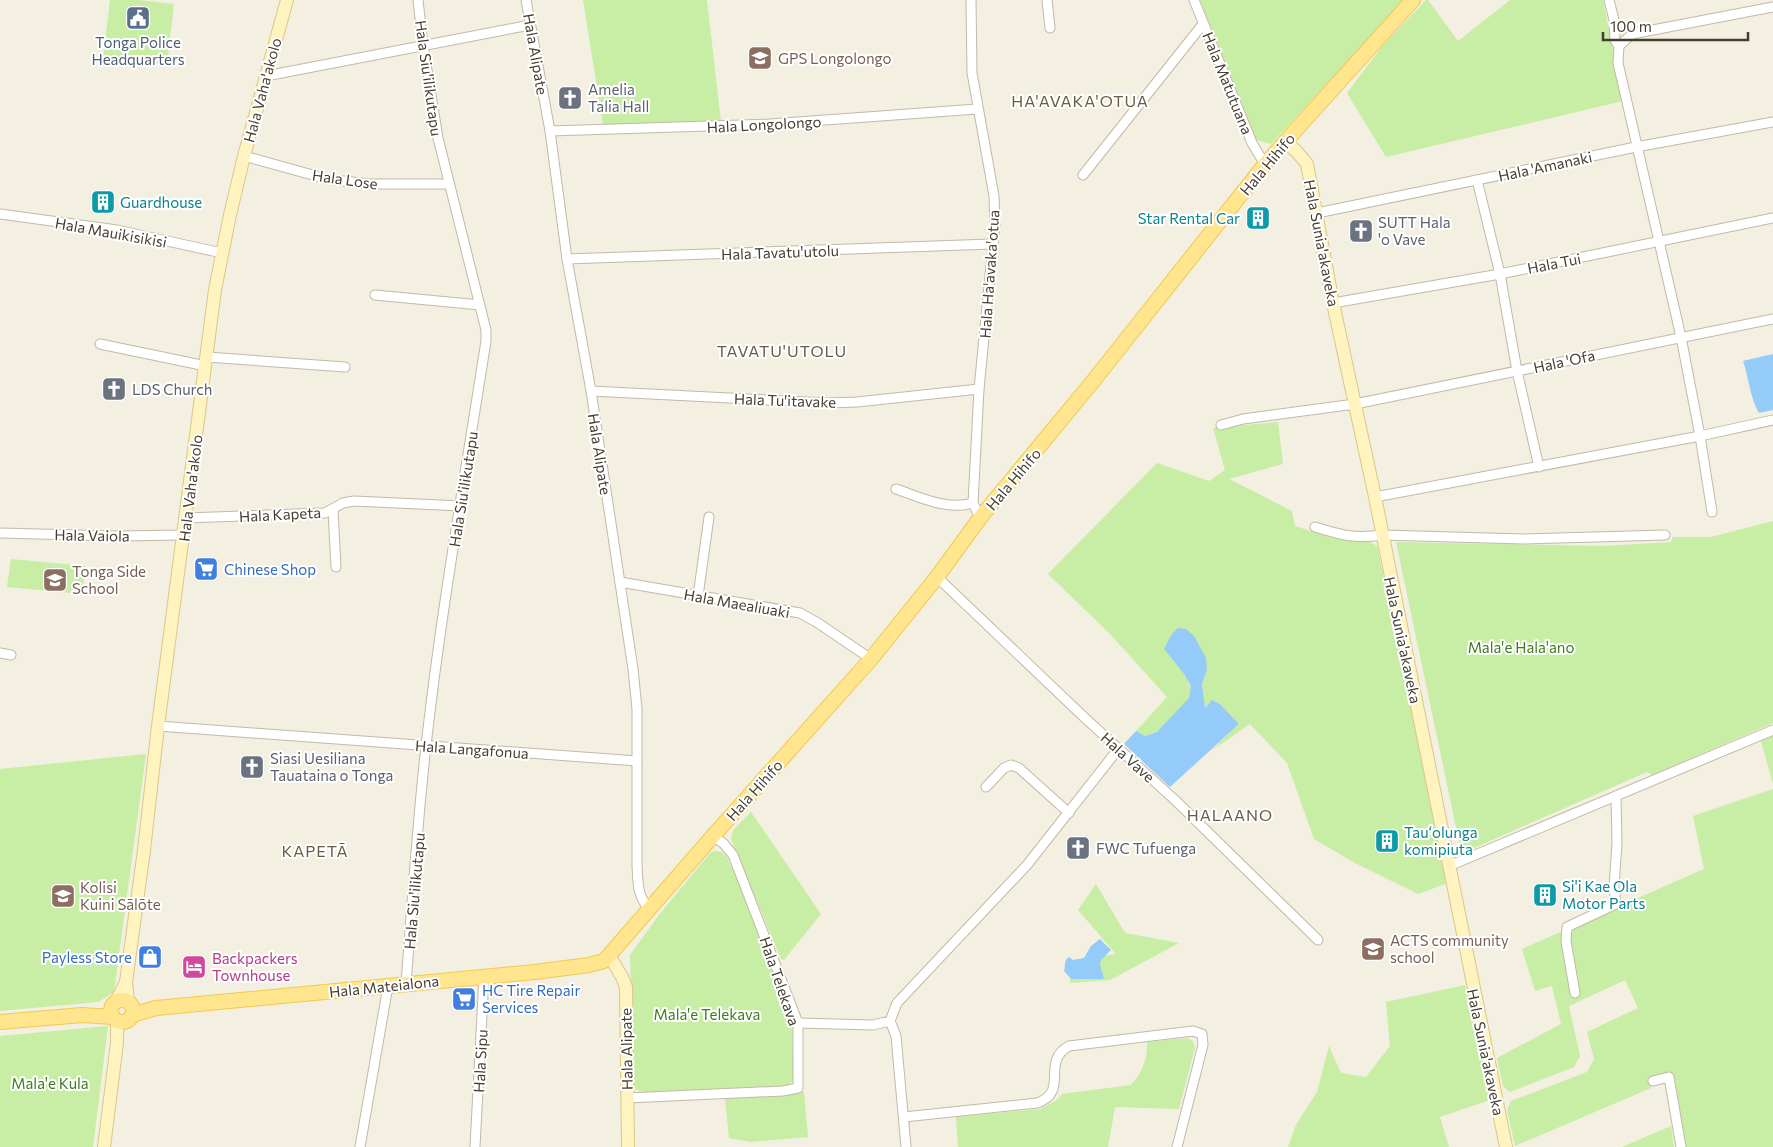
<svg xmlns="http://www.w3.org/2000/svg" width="1773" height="1147" font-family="Commissioner,sans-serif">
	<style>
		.green { fill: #c8eda4 }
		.water { fill: #95cbf8 }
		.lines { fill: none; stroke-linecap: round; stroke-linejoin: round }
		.street-casing { stroke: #c2baa6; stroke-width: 11 }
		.secondary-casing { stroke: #d8c88b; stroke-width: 14 }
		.primary-casing { stroke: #f1c951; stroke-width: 16 }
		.street { stroke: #fff; stroke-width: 9 }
		.secondary { stroke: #fff3bf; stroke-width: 12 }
		.primary { stroke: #ffe58e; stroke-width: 14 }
		.labels { text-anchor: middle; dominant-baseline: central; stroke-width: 4; stroke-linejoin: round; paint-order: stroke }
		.service-label { font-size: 15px; fill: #4e5e75; stroke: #fff }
		.street-label { font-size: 15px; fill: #453e31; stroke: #fff }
		.education-label { font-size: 15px; fill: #785e54; stroke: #fff; text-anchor: start }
		.worship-label { font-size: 15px; fill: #5b616d; stroke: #fff; text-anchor: start }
		.culture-label { font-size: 15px; fill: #0d838f; stroke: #fff; text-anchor: start }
		.shop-label { font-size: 15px; fill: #366cbe; stroke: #fff; text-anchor: start }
		.park-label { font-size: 15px; fill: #3d7c1f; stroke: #fff }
		.hotel-label { font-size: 15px; fill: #b23c85; stroke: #fff; text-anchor: start }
		.neighbourhood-label { font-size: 16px; letter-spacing: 1px; fill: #695d47; stroke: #fff }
	</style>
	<rect width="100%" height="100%" fill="#f3efe1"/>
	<g class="green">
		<polygon points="110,0 138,0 174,4 167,65 103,58"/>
		<polygon points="583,0 707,0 721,122 603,125"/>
		<polygon points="1200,0 1404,0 1271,144 1256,140"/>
		<polygon points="1426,0 1428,0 1458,41 1510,0 1603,0 1623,101 1386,157 1347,93 1383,45"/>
		<polygon points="1278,422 1283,464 1229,479 1292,511 1295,526 1332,538 1370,542 1377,546 1416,725 1448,883 1418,894 1355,863 1314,839 1287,763 1250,724 1211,751 1239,724 1220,704 1212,700 1205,709 1202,684 1207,670 1169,641 1164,649 1184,674 1191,687 1189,699 1157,732 1145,736 1136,731 1167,697 1111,635 1048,574 1157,463 1209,481 1225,470 1213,428"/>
		<polygon points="1773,521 1773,723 1652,775 1647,772 1467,851 1460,846 1396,542 1604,546 1671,542 1673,537 1711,537"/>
		<polygon points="11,559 86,566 82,594 7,587"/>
		<polygon points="1773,733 1773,784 1760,738"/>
		<polygon points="146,754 114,992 98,1002 0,1011 0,769"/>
		<polygon points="1773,789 1773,1147 1686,1147 1675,1080 1663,1073 1649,1078 1651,1088 1515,1146 1507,1110 1511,1101 1587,1072 1594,1059 1587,1032 1638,1008 1625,980 1569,1006 1580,1056 1574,1067 1510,1092 1503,1086 1497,1058 1561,1024 1552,986 1535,991 1522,949 1704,869 1693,816"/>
		<polygon points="751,812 821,914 784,960 781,959 731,839 733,830"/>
		<polygon points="715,851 721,852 726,856 738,880 775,978 792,1029 794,1080 786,1087 724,1091 645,1092 634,1089 630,955 659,915 710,853"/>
		<polygon points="1096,884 1125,933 1179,943 1110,980 1070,983 1070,961 1116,954 1078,910"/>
		<polygon points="1465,985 1490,1100 1440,1117 1449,1147 1288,1147 1296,1125 1317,1092 1329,1046 1341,1073 1366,1077 1390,1046 1386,1002"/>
		<polygon points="108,1026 93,1147 0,1147 0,1036"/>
		<path d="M1187,1038L1193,1041L1195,1048L1179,1109L1115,1107L1108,1147H958L956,1117L1040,1109L1057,1100L1062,1094L1131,1085C1142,1073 1148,1059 1147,1042Z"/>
		<polygon points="804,1092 808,1137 751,1142 729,1138 725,1099"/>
		<polygon points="1671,1126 1674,1147 1622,1147"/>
	</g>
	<g class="water">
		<path d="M1773,354V410L1759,413C1750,398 1749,378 1743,361Z"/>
		<polygon points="1178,628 1186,629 1194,636 1206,658 1207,670 1202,684 1205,708 1212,700 1220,704 1239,724 1170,787 1124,744 1136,731 1145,736 1157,732 1189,698 1191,686 1184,674 1164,649 1172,634"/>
		<path d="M1100,939L1111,950L1101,960L1100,964L1104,979H1071L1064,971C1066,966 1063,961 1069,957L1073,960L1084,958L1091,946Z"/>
	</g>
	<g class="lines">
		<defs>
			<g id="street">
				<path d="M526,0L550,131L567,259L591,391L633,669L637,709V866C638,881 637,897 649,908"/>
				<polyline points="971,0 972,73 994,196 995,224 979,389 973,503 980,518"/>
				<polyline points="1047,0 1050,28"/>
				<polyline points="1194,0 1252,143 1261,158 1266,163"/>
				<polyline points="1609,0 1614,20 1615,40 1619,46"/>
				<polyline points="266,76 530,25"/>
				<polyline points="550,131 770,124 977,109"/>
				<polyline points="244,156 327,179 369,184 449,184"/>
				<polyline points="1083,175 1203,24"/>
				<polyline points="1477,180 1500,274 1517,371 1539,467"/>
				<polyline points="1317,213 1636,147 1773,122"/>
				<polyline points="0,214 117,230 222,253"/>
				<polyline points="567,259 992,244"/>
				<polyline points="375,295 480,305"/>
				<polyline points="1333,303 1500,274 1773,218"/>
				<polyline points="100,344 206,366"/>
				<polyline points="207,357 345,367"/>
				<polyline points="591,391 827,403 857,402 979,389"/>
				<polyline points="1221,425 1243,419 1355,404 1773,319"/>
				<path d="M896,489C920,497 947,511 973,503"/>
				<polyline points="1375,497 1700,436 1773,420"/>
				<polyline points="333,510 336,567"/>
				<polyline points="1712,512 1700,436 1681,337 1618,63 1619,46 1632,34 1773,7"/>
				<polyline points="186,518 325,513 343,503 354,501 461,506"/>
				<path d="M1315,527C1341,535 1354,539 1382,535L1523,539L1665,535"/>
				<polyline points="0,533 116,536 184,535"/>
				<polyline points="937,577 1086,719 1176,801 1318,940"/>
				<polyline points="620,582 800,613 818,623 871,659"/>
				<polyline points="698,596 709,517"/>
				<polyline points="0,653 11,655"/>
				<polyline points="158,726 637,761"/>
				<polyline points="986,787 1004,768 1011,765 1019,768 1069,813"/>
				<polyline points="1449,866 1773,730"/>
				<path d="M406,984C412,905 417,825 426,746C441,611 465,476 486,341V330L438,138L423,45L418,0"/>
				<polyline points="1575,993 1566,941 1567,927 1616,904 1614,887 1617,843 1616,796"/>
				<polyline points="890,1021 896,1036 906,1147"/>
				<polyline points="798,1023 873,1025 890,1021 897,1003 1027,865 1119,748"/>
				<polyline points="1653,1081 1669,1077 1681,1147"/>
				<polyline points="627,1098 783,1091 798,1088 798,1023 733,855 724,844 713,836"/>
				<path d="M904,1117L1037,1103C1070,1092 1040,1062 1069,1046L1193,1031L1202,1034L1203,1045L1177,1147"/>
				<polyline points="360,1147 388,986"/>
				<polyline points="475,1147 484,976"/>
			</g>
			<g id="secondary">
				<polyline points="1285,141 1297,152 1307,164 1333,303 1375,497 1506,1147"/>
				<polyline points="609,955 622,977 626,987 628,1147"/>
				<polyline points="116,1002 126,982"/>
				<polyline points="128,1002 126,982 144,850 158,726 215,290 230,215 244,156 287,0"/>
				<polyline points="104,1147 117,1043 117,1021"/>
			</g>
			<g id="primary">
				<circle cx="122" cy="1011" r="11"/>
				<polyline points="132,1015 156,1008 535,972 589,965 604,961 713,836 871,659 937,577 980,518 1094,380 1266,163 1413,0"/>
				<polyline points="0,1022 82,1015 113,1017"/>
			</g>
		</defs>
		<use href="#street" class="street-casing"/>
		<use href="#secondary" class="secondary-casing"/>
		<use href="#primary" class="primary-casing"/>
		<use href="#street" class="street"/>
		<use href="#secondary" class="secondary"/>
		<use href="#primary" class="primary"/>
	</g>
	<defs>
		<symbol id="civic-square" viewBox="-11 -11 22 22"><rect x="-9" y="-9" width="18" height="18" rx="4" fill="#5c6f8a" stroke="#fff"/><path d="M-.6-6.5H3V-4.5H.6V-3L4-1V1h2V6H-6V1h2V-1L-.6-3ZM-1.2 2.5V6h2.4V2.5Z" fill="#fff"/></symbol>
		<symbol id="school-square" viewBox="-11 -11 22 22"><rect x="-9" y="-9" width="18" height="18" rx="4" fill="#8d6e63" stroke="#fff"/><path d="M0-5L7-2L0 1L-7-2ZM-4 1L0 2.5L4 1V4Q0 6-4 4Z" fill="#fff"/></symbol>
		<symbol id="church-square" viewBox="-11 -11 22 22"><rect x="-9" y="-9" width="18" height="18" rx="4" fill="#6b7280" stroke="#fff"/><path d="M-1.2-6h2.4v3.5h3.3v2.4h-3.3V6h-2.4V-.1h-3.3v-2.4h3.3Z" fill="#fff"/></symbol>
		<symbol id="building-square" viewBox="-11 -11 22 22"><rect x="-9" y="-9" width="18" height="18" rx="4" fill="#0f9aa8" stroke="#fff"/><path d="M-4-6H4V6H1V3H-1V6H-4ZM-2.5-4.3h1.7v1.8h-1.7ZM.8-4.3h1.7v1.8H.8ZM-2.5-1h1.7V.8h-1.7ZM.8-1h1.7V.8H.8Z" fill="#fff"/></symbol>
		<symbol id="supermarket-square" viewBox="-11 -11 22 22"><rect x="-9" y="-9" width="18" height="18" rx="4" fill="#3f7fe0" stroke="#fff"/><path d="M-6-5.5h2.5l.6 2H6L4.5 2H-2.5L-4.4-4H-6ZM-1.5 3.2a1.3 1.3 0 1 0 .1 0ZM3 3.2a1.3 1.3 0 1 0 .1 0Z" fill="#fff"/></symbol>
		<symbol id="shop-square" viewBox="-11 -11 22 22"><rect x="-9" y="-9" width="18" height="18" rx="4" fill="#3f7fe0" stroke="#fff"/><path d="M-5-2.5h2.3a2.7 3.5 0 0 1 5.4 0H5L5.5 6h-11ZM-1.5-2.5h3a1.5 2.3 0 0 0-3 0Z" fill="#fff"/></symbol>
		<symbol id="hotel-square" viewBox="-11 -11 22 22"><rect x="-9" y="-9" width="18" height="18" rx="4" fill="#d1479c" stroke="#fff"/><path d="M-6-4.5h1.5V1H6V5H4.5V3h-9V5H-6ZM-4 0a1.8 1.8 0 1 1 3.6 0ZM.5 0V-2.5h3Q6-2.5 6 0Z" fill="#fff"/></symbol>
	</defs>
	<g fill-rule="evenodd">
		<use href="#civic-square" x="124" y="4" width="28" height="28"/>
		<use href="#school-square" x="746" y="44" width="28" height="28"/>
		<use href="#church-square" x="556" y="84" width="28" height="28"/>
		<use href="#building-square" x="89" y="188" width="28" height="28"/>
		<use href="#building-square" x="1244" y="204" width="28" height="28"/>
		<use href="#church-square" x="1347" y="217" width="28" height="28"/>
		<use href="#church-square" x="100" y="375" width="28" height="28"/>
		<use href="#supermarket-square" x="192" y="555" width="28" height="28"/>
		<use href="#school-square" x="41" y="566" width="28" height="28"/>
		<use href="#church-square" x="238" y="753" width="28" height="28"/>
		<use href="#building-square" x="1373" y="827" width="28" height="28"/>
		<use href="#church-square" x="1064" y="834" width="28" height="28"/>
		<use href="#building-square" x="1531" y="881" width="28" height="28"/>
		<use href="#school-square" x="49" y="882" width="28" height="28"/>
		<use href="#school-square" x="1359" y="935" width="28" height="28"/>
		<use href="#shop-square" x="136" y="943" width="28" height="28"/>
		<use href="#hotel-square" x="180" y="953" width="28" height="28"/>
		<use href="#supermarket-square" x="450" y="985" width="28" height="28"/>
	</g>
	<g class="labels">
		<g class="service-label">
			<text x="138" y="42">Tonga Police<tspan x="138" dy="17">Headquarters</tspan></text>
		</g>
		<g class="street-label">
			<text transform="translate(536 54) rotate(80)">Hala Alipate</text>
			<text transform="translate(429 78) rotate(82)">Hala Siu'ilikutapu</text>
			<text transform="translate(1228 83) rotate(68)">Hala Matutuana</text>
			<text transform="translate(262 90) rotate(-75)">Hala Vaha'akolo</text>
			<text transform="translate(764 124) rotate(-3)">Hala Longolongo</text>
			<text transform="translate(1267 164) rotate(-50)">Hala Hihifo</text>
			<text transform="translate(1545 166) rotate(-12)">Hala 'Amanaki</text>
			<text transform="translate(345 179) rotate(8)">Hala Lose</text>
			<text transform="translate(111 232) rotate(10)">Hala Mauikisikisi</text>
			<text transform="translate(1322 243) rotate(79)">Hala Sunia'akaveka</text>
			<text transform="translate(780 252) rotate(-2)">Hala Tavatu'utolu</text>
			<text transform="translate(1554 263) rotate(-11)">Hala Tui</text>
			<text transform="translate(989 274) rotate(-86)">Hala Ha'avaka'otua</text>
			<text transform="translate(1564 361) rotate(-12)">Hala 'Ofa</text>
			<text transform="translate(785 400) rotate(2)">Hala Tu'itavake</text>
			<text transform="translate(600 454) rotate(81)">Hala Alipate</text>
			<text transform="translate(1013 479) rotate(-50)">Hala Hihifo</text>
			<text transform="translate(190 488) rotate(-83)">Hala Vaha'akolo</text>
			<text transform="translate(463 489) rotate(-81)">Hala Siu'ilikutapu</text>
			<text transform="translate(280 514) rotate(-3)">Hala Kapeta</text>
			<text transform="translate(92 535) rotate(1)">Hala Vaiola</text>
			<text transform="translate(737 603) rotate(10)">Hala Maealiuaki</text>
			<text transform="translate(1403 640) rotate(78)">Hala Sunia'akaveka</text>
			<text transform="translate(472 749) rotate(4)">Hala Langafonua</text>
			<text transform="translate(1128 757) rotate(42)">Hala Vave</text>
			<text transform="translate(754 790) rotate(-48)">Hala Hihifo</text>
			<text transform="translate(414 891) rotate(-85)">Hala Siu'ilikutapu</text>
			<text transform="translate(780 981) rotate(71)">Hala Telekava</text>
			<text transform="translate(384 986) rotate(-6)">Hala Mateialona</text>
			<text transform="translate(626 1049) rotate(-91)">Hala Alipate</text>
			<text transform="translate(1486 1052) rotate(78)">Hala Sunia'akaveka</text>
			<text transform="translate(480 1061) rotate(-87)">Hala Sipu</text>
		</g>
		<g class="education-label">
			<text x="778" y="58">GPS Longolongo</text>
			<text x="72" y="571">Tonga Side<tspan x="72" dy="17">School</tspan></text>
			<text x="80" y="887">Kolisi<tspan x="80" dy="17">Kuini Sālōte</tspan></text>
			<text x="1390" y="940">ACTS community<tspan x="1390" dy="17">school</tspan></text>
		</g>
		<g class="worship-label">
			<text x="588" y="89">Amelia<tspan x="588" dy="17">Talia Hall</tspan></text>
			<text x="1378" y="222">SUTT Hala<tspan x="1378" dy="17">'o Vave</tspan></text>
			<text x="132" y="389">LDS Church</text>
			<text x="270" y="758">Siasi Uesiliana<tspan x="270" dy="17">Tauataina o Tonga</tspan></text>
			<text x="1096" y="848">FWC Tufuenga</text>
		</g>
		<g class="culture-label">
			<text x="120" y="202">Guardhouse</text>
			<text x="1240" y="218" text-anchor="end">Star Rental Car</text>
			<text x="1404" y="832">Tauʻolunga<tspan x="1404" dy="17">komipiuta</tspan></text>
			<text x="1562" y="886">Si'i Kae Ola<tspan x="1562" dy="17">Motor Parts</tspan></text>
		</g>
		<g class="shop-label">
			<text x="224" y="569">Chinese Shop</text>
			<text x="132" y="957" text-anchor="end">Payless Store</text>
			<text x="482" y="990">HC Tire Repair<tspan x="482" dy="17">Services</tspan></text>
		</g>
		<g class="park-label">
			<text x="1521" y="647">Mala'e Hala'ano</text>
			<text x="707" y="1014">Mala'e Telekava</text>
			<text x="50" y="1083">Mala'e Kula</text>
		</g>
		<g class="hotel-label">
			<text x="212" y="958">Backpackers<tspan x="212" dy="17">Townhouse</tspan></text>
		</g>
		<g class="neighbourhood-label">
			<text x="1080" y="100">HA'AVAKA'OTUA</text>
			<text x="782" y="350">TAVATU'UTOLU</text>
			<text x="1230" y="814">HALAANO</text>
			<text x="315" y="850">KAPETĀ</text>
		</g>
	</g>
	<path d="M1603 32v8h145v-8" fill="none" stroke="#453e31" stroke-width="2.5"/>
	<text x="1610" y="32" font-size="15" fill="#453e31" stroke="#ffffff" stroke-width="4" paint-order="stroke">100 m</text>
</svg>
